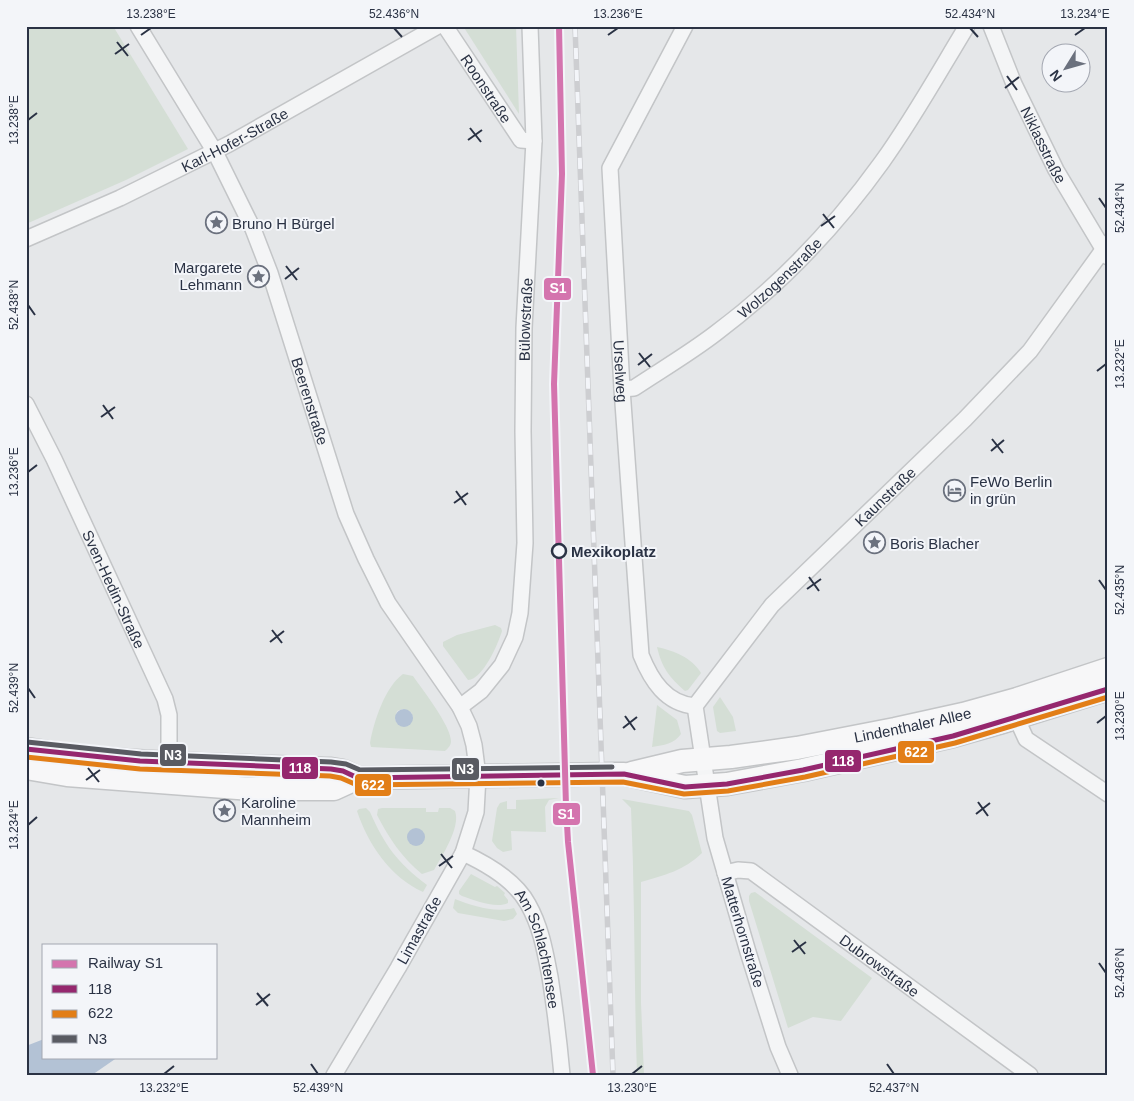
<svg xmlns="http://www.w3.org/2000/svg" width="1134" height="1101" font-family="Arial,sans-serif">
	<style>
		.green { fill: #d4ded5; fill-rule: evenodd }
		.water { fill: #b3c2d5 }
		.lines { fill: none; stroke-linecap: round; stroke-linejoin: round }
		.minor-casing { stroke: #c3c5c7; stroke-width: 18 }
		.secondary-casing { stroke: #c3c5c7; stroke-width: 25 }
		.minor { stroke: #f4f5f6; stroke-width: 15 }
		.secondary { stroke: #f7f7f8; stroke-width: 22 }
		.rail-casing { stroke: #cdced1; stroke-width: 5.5 }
		.rail { stroke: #f3f5f9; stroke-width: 4; stroke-dasharray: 11; stroke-linecap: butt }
		.bus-1-casing { stroke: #f3f5f9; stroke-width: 9 }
		.bus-2-casing { stroke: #f3f5f9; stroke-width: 9 }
		.bus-3-casing { stroke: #f3f5f9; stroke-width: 9 }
		.bus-1 { stroke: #95276e; stroke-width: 5 }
		.bus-2 { stroke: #e27e17; stroke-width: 5 }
		.bus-3 { stroke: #595b62; stroke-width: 5 }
		.rail-1-casing { stroke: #f3f5f9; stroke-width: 10 }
		.rail-1 { stroke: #d474ae; stroke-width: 6 }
		.ticks { fill: none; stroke: #2a3244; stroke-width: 2 }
		.stop-dot { fill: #f3f5f9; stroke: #2a3244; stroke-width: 2.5 }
		.bus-dot { fill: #2a3244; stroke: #f3f5f9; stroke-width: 2 }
		.labels { text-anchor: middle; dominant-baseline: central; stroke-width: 4; stroke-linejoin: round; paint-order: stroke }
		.street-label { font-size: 15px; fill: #2a3244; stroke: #f3f5f9 }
		.poi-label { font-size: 15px; fill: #2a3244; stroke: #f3f5f9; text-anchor: start }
		.stop-label { font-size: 15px; font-weight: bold; fill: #2a3244; stroke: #f3f5f9; text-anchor: start }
		.line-badge { stroke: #f3f5f9; stroke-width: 2 }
		.badge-label { font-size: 14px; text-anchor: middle; font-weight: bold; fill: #fff }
		.neatline { fill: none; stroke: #2a3244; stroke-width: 2 }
		.ticks-label { font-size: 12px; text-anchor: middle; fill: #2a3244 }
	</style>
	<rect width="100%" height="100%" fill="#e5e7e9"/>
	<g class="green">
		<polygon points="26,26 113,26 188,149 126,180 26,224"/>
		<polygon points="463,26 516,26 519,114"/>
		<path d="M495,625L501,628L502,631C498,644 483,679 468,680L443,646V642L457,635Z"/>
		<path d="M657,647C674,651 691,657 701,673L688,690L685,691C669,677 662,668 657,647Z"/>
		<path d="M403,674L413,676C422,689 451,726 451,741C451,746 448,748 445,751L371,747L370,743C374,721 385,687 403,674ZM403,709L411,712L413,717L398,724L395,720L397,711Z"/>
		<polygon points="720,697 733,717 736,731 720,733 717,731 713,707"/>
		<path d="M657,705L677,720L681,734C674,744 664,745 652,747Z"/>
		<polygon points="559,798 549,800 545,807 546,832 511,831 512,850 503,852 497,848 492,841 497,808 500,803 507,801 507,809 516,809 516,800"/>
		<path d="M622,799L689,811L692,815L702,853C683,871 665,875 641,882V1003L644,1075H637C634,986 635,897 631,808Z"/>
		<path d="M366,808L370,812C385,846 397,862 427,885L423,892C390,877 368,844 357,811L359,809Z"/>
		<path d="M382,808H426V812H438L439,808H450L455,811C461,827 442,856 434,870L422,874C402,858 389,838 377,815L378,809Z"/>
		<path d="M471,874L495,887L497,886L505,893L504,895L508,900V903C496,909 474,900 462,896L459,894V891Z"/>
		<polygon points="755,892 872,978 841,1021 813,1017 788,1028 749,901 749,896 751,893"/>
		<path d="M455,899C473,906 494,913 514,908L517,914L513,919L504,921L458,913L453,908Z"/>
	</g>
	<g class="water">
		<circle cx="404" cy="718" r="9"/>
		<circle cx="416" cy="837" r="9"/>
		<polygon points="44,1039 44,1057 118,1057 92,1075 26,1075 26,1046"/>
	</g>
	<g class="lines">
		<defs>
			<g id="minor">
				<path id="s1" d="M138,26L215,152L253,229L270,273L346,514L366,559L388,603L460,707L469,726L474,745L478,776L476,812L463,853L398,968L334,1075"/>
				<path id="s2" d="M445,26L521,140L534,141"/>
				<path id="s3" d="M685,26L610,168L622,389L641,655C651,680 666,704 695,706"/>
				<path id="s4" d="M991,26L1014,84L1056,170L1108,257"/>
				<path id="s5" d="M26,239L120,198L229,144L438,26"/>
				<path id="s6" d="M622,389L634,388C661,370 690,353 716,333C779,286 836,226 882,162C913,119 939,72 967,26"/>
				<path id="s7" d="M26,404L54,459L165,699L169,715V772"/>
				<path id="s8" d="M460,707L481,691L502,665L515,637L520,613L525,543L523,431L524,328L534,141L530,26"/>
				<polyline points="1016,717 1026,739 1108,794"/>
				<path id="s9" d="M463,853C487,864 515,880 528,904C541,927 545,951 550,977C555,1009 559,1042 562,1075"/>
				<path id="s10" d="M725,873L738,870L751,871L1030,1075"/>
				<path id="s11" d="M790,1075L778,1047L748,952L715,838L695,706L772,605L965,419L1030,351L1108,243"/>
			</g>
			<g id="secondary">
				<path d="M26,749C127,765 230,765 331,769L343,771L358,778L612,774H624L685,787L727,784L803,770L953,736L999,723L1108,689"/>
				<polyline points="26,768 67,775 251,789 334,789 358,778"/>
				<path id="s12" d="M632,773L682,761L731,757L797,748L895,729L963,714L1017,699L1108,669"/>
			</g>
		</defs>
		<use href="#minor" class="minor-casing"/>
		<use href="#secondary" class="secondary-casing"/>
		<use href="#minor" class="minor"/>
		<use href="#secondary" class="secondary"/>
		<defs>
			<polyline id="rail" points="575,26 613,1075"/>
		</defs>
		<use href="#rail" class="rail-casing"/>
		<use href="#rail" class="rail"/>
		<defs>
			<polyline id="bus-1" points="26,749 140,761 331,769 343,771 358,778 624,774 685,787 727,784 803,770 953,736 1108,689"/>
			<polyline id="bus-2" points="26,757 140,769 330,776 341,778 357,785 623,782 684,794 728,791 805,777 955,743 1108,697"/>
			<polyline id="bus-3" points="27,742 141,754 331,762 346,764 360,770 612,767"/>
		</defs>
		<use href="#bus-1" class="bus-1-casing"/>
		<use href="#bus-2" class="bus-2-casing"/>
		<use href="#bus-3" class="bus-3-casing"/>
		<use href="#bus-1" class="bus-1"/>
		<use href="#bus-2" class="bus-2"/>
		<use href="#bus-3" class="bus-3"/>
		<defs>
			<polyline id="rail-1" points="559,26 562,174 554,384 566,806 568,842 593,1075"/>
		</defs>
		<use href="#rail-1" class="rail-1-casing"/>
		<use href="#rail-1" class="rail-1"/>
	</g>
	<path class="ticks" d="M394,28L402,37M970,28L978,37M141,35L151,28M608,35L618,28M1075,35L1085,28M117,42L128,56M115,54L129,44M1007,76L1017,90M1005,88L1019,77M28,120L37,113M470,128L481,142M468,140L482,130M1099,198L1106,208M823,214L834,228M821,226L835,216M286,266L297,280M285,279L299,268M28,305L35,315M639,353L650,367M638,365L652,354M1097,371L1106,364M103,405L113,419M101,417L115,407M992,439L1003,453M991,451L1004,440M28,472L37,465M456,491L466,505M454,503L468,493M809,577L819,591M1099,580L1106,590M807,589L821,579M272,630L282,643M270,642L284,631M28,688L35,698M625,716L635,730M1097,723L1106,716M623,728L637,717M88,768L99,782M86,780L100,770M978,802L988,816M976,814L990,803M28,825L37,817M441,854L452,868M439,866L453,856M794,940L805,954M792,952L806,942M1099,963L1106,973M257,993L268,1006M256,1005L270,994M311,1064L318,1074M887,1064L894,1074M164,1074L174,1066M632,1074L642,1066"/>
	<defs>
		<symbol id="sight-ring" viewBox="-11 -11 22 22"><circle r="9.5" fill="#f3f5f9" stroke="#6b717e" stroke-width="1.5"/><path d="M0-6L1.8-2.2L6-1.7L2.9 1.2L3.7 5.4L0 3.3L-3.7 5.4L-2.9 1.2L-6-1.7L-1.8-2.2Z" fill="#6b717e"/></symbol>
		<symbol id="hotel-ring" viewBox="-11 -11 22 22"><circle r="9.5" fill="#f3f5f9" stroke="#6b717e" stroke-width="1.5"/><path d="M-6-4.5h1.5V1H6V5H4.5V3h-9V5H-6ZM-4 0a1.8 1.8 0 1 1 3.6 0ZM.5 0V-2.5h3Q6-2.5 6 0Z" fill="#6b717e"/></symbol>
	</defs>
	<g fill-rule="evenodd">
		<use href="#sight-ring" x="204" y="210" width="25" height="25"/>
		<use href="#sight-ring" x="246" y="264" width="25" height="25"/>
		<use href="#hotel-ring" x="942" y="478" width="25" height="25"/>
		<use href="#sight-ring" x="862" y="530" width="25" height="25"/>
		<use href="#sight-ring" x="212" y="798" width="25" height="25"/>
	</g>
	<circle class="stop-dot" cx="559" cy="551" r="7"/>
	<circle class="bus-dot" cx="541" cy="783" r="4.5"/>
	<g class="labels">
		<g class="street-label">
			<text stroke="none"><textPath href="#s2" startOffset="75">Roonstraße</textPath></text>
			<text stroke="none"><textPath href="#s5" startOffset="231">Karl-Hofer-Straße</textPath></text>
			<text stroke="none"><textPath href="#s4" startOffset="130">Niklasstraße</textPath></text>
			<text stroke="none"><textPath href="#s6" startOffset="195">Wolzogenstraße</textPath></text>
			<text stroke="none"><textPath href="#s8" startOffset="409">Bülowstraße</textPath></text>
			<text stroke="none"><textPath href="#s3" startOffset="364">Urselweg</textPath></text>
			<text stroke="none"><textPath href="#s1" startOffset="415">Beerenstraße</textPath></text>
			<text stroke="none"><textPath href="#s11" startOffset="666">Kaunstraße</textPath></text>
			<text stroke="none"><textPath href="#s7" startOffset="205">Sven-Hedin-Straße</textPath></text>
			<text stroke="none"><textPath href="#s12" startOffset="285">Lindenthaler Allee</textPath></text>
			<text transform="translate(419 930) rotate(-61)">Limastraße</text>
			<text transform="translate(743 932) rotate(73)">Matterhornstraße</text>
			<text stroke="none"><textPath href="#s9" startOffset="130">Am Schlachtensee</textPath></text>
			<text stroke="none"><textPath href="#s10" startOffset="186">Dubrowstraße</textPath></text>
		</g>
		<g class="poi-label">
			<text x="232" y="223">Bruno H Bürgel</text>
			<text x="242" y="267" text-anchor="end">Margarete<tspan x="242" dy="17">Lehmann</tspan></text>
			<text x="970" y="481">FeWo Berlin<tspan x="970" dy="17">in grün</tspan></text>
			<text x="890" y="543">Boris Blacher</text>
			<text x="241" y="802">Karoline<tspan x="241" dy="17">Mannheim</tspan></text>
		</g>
		<g class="stop-label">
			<text x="571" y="551">Mexikoplatz</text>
		</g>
	</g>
	<g class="line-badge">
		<rect x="543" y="277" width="29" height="24" rx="5" fill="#d474ae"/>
		<rect x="897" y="740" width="38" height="24" rx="5" fill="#e27e17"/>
		<rect x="159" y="743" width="28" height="24" rx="5" fill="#595b62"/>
		<rect x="824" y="749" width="38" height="24" rx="5" fill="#95276e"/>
		<rect x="281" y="756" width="38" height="24" rx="5" fill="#95276e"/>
		<rect x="451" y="757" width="29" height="24" rx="5" fill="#595b62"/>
		<rect x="354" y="773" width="38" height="24" rx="5" fill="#e27e17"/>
		<rect x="552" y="802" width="29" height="24" rx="5" fill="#d474ae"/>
	</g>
	<g class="badge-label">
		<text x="558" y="293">S1</text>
		<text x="916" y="757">622</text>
		<text x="173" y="760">N3</text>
		<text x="843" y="766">118</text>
		<text x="300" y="773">118</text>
		<text x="465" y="774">N3</text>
		<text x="373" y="790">622</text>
		<text x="566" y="819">S1</text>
	</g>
	<rect width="1134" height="1101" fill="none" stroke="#f3f5f9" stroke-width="55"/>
	<rect x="42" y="944" width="175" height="115" fill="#f3f5f9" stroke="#a3a7b1"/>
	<rect x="52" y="960" width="25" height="8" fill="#d474ae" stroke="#a3a7b1"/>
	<text x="88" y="968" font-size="15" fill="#2a3244">Railway S1</text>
	<rect x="52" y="985" width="25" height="8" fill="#95276e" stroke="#a3a7b1"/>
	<text x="88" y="994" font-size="15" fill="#2a3244">118</text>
	<rect x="52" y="1010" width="25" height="8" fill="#e27e17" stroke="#a3a7b1"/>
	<text x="88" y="1018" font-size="15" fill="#2a3244">622</text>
	<rect x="52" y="1035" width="25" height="8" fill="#595b62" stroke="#a3a7b1"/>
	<text x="88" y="1044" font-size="15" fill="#2a3244">N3</text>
	<g transform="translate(1066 68) rotate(233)"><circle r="24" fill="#f3f5f9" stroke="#a3a7b1"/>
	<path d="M0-4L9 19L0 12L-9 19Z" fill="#6b717e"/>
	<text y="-8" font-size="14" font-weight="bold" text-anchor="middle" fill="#2a3244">N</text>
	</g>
	<rect x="28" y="28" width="1078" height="1046" class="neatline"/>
	<g class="ticks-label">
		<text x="151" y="18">13.238°E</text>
		<text x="394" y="18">52.436°N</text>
		<text x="618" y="18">13.236°E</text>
		<text x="970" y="18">52.434°N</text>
		<text x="1085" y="18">13.234°E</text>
		<text transform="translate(14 120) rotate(-90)" y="4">13.238°E</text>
		<text transform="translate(1120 208) rotate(-90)" y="4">52.434°N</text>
		<text transform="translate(14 305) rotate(-90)" y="4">52.438°N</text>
		<text transform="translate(1120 364) rotate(-90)" y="4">13.232°E</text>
		<text transform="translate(14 472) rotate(-90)" y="4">13.236°E</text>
		<text transform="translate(1120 590) rotate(-90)" y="4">52.435°N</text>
		<text transform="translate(14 688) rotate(-90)" y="4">52.439°N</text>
		<text transform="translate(1120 716) rotate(-90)" y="4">13.230°E</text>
		<text transform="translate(14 825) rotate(-90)" y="4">13.234°E</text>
		<text transform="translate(1120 973) rotate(-90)" y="4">52.436°N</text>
		<text x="164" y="1092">13.232°E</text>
		<text x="318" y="1092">52.439°N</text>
		<text x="632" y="1092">13.230°E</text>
		<text x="894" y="1092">52.437°N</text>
	</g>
</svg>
